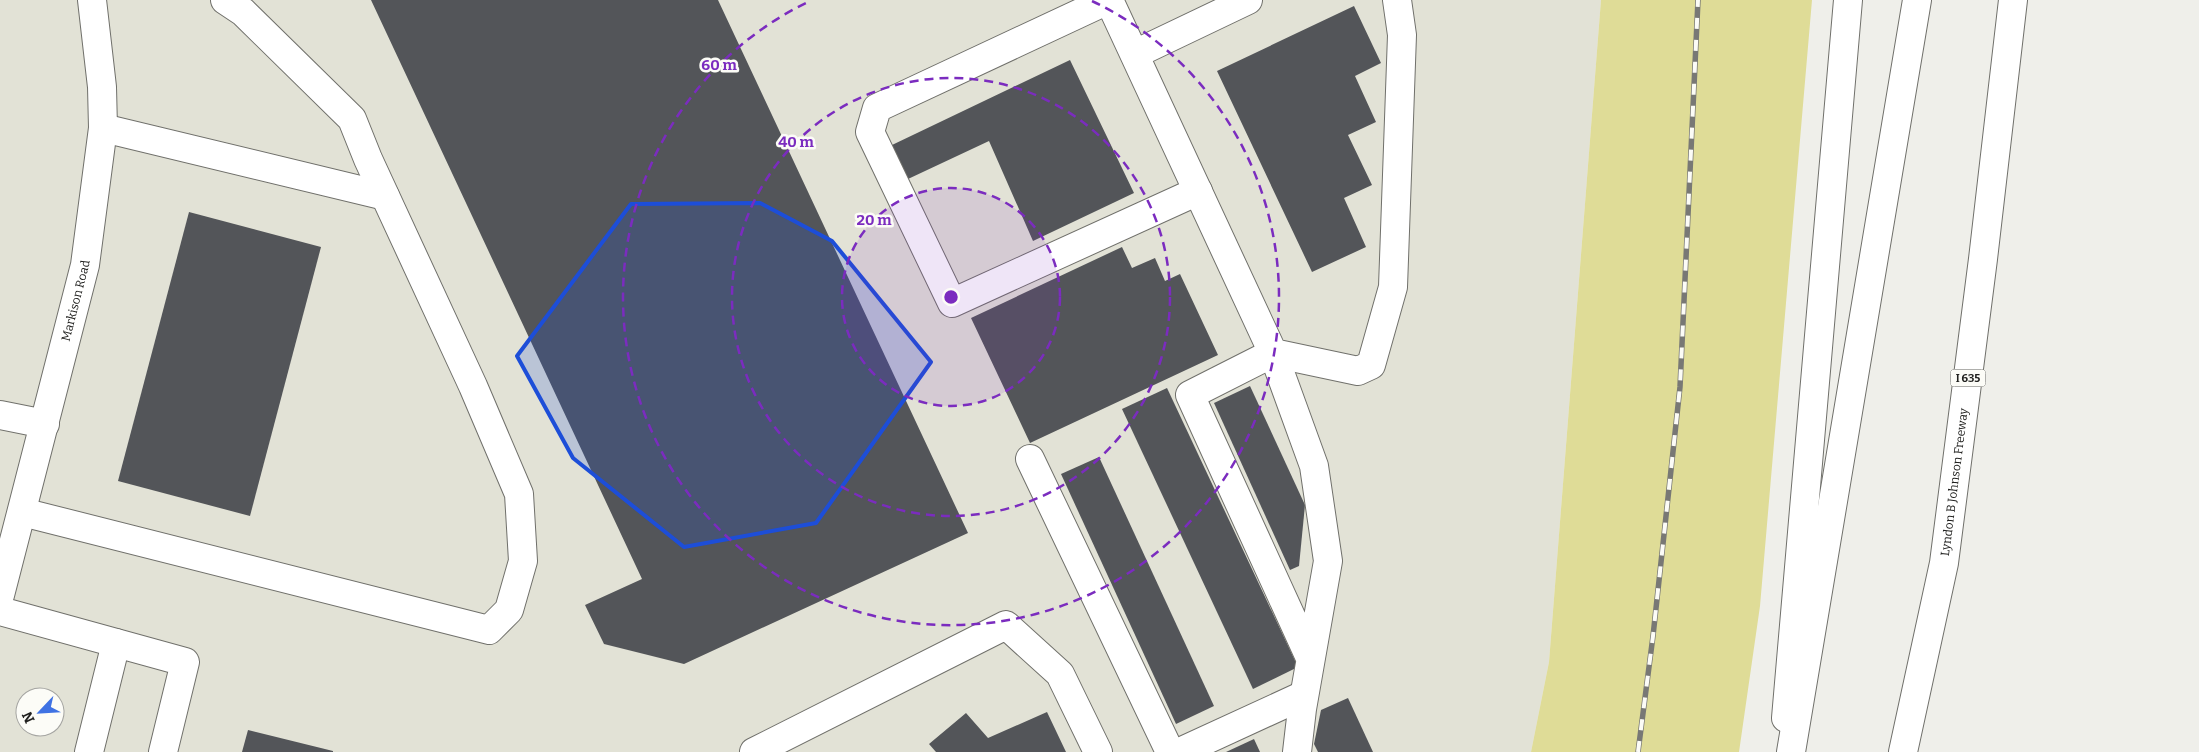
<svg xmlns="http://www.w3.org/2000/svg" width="2199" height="752" font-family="Bitter,serif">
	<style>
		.built { fill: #e2e2d6; fill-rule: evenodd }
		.green { fill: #dfdc97 }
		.building { fill: #535559 }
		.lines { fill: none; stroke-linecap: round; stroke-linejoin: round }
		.minor-casing { stroke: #70706b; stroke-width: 30 }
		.major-casing { stroke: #70706b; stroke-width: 30 }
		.highway-casing { stroke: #70706b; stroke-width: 30 }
		.minor { stroke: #fff; stroke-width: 28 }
		.major { stroke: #fff; stroke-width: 28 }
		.highway { stroke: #fff; stroke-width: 28 }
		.rail-casing { stroke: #787875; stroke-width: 5.5 }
		.rail { stroke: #fcfcf7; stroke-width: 4; stroke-dasharray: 11; stroke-linecap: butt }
		.marked { fill: #1d4ed8; fill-opacity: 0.2; stroke: #1d4ed8; stroke-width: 4; stroke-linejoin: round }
		.ring { fill: none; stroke: #7b2cbf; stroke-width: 2.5; stroke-dasharray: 9 6 }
		.labels { text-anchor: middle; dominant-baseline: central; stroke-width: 5; stroke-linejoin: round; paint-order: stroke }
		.shield { fill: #fcfcf7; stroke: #636360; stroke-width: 1 }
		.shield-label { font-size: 11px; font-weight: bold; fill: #21211f }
		.street-label { font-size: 12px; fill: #21211f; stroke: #fcfcf7 }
		.centre { fill: #7b2cbf; stroke: #fcfcf7; stroke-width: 2.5 }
		.ring-label { font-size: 15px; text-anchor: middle; font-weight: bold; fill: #7b2cbf; stroke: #fcfcf7; stroke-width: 5; stroke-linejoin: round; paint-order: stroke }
	</style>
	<rect width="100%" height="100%" fill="#efefea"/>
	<path class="built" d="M0,0H1601L1549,662L1531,752H0ZM25,697H55V727H25Z"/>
	<polygon class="green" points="1601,0 1812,0 1760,606 1739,752 1531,752 1549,662"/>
	<g class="building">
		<polygon points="371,0 718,0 968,533 684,664 604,644 585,605 642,579"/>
		<polygon points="1354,6 1381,63 1355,76 1376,122 1348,135 1372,185 1344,198 1366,247 1312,272 1217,71"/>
		<polygon points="1070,60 1134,193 1033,241 989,141 908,179 892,145"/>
		<polygon points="189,212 321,247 250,516 118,481"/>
		<polygon points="1122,247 1132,268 1155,258 1165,281 1180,274 1218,355 1030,443 971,318"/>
		<polygon points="1250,386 1305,505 1299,566 1290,570 1214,403"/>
		<polygon points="1167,388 1298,667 1253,689 1122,409"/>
		<polygon points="1099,457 1214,706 1176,724 1061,474"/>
		<polygon points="1348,698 1373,752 1318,752 1314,744 1321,710"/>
		<polygon points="1047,712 1066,752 936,752 929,744 966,713 988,738"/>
		<polygon points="248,730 333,751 333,752 242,752"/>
		<polygon points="1254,739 1260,752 1226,752"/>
	</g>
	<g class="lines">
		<defs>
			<g id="minor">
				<polyline points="1108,0 877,108 870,132 952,303 1198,191"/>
				<polyline points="1109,0 1273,353 1358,371 1371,365 1393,287 1402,35 1397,0"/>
				<polyline points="1135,54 1248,0"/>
				<polyline points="103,128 385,196"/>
				<polyline points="0,415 45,424"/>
				<polyline points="1030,459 1170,752"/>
				<polyline points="22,512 489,630 509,610 523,561 519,494 473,386 368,159 352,119 243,12 225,0"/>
				<path id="s1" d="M0,595L85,265L103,128L102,87L92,0"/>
				<polyline points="0,611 185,662 163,752"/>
				<polyline points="89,752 116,643"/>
				<polyline points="754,752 1006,625 1060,674 1098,752"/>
				<polyline points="1180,752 1304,695"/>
				<polyline points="1297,752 1302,709 1328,561 1314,466 1273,353 1190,395 1310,658"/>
			</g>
			<polyline id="major" points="1786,718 1848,0"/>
			<g id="highway">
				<polyline points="1791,752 1917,0"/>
				<path id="s2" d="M1903,752L1944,563L1983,259L2013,0"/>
			</g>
		</defs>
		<use href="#minor" class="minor-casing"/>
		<use href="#major" class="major-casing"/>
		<use href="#highway" class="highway-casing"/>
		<use href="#minor" class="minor"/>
		<use href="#major" class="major"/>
		<use href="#highway" class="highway"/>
		<defs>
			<polyline id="rail" points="1638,752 1653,636 1680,387 1698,0"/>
		</defs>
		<use href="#rail" class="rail-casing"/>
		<use href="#rail" class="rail"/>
	</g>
	<path class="marked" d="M760,203L832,241L931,362L816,523L684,547L573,458L517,356L631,204Z"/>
	<circle cx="951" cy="297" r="109" fill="#7b2cbf" fill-opacity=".12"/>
	<g class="ring">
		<circle cx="951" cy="297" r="109"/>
		<circle cx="951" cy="297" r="219"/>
		<path d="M1092 1A328 328 0 1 1 810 1"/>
	</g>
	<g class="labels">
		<rect class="shield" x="1950.5" y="369.5" width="35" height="17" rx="4"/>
		<g class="shield-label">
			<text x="1968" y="378">I 635</text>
		</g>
		<g class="street-label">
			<text stroke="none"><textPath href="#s1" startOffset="304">Markison Road</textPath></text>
			<text stroke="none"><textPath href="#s2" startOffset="275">Lyndon B Johnson Freeway</textPath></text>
		</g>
	</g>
	<circle cx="951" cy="297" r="8" class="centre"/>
	<g class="ring-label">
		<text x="719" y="70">60 m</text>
		<text x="796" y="147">40 m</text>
		<text x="874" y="225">20 m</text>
	</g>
	<g transform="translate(40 712) rotate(245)"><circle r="24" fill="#fcfcf7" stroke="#a4a4a1"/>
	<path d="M0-4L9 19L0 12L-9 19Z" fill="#3f72e3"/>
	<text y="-8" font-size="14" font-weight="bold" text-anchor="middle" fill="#21211f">N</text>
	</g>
</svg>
